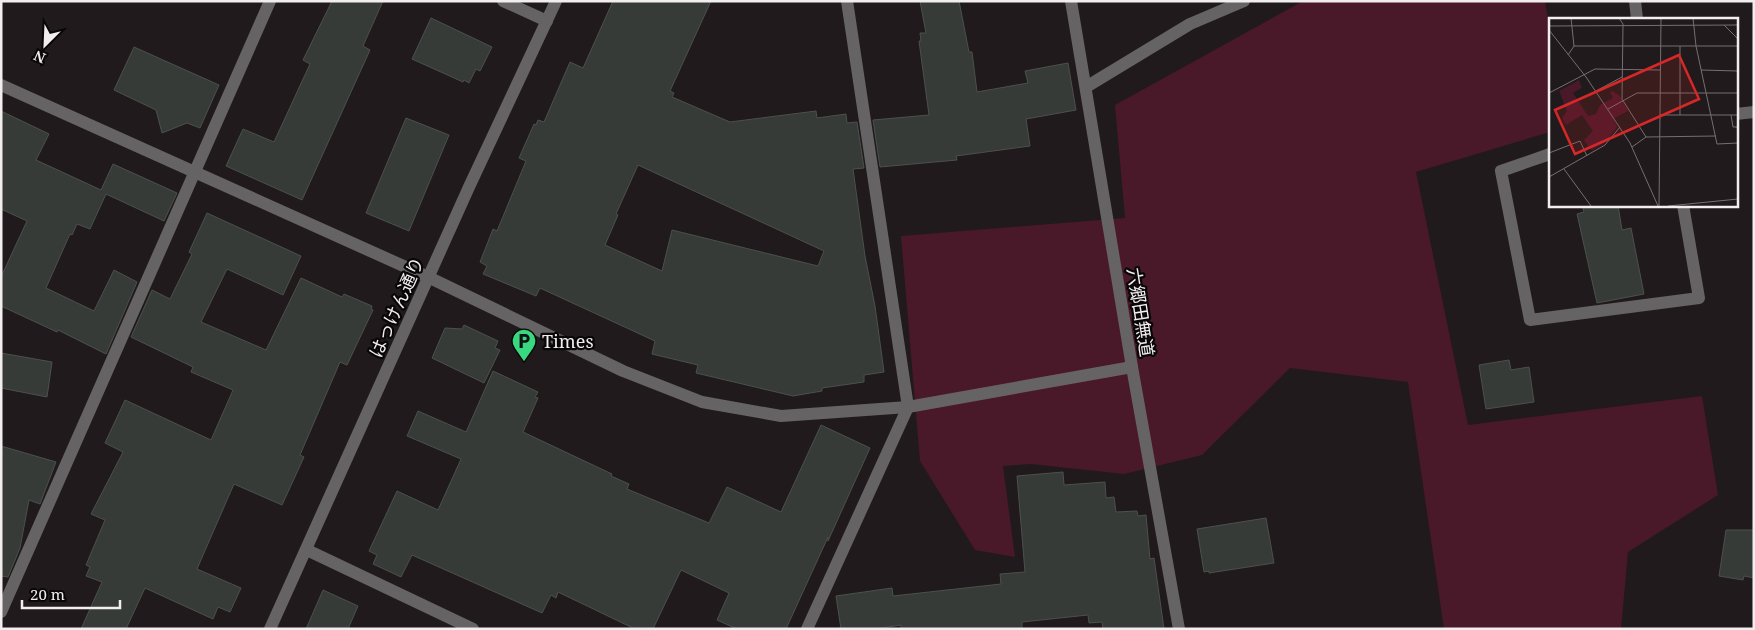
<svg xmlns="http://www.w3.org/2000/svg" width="1755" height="630" font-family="'Noto Serif','Noto Sans JP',serif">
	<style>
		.green { fill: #491829 }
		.building { fill: #363b37; stroke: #4b514d; fill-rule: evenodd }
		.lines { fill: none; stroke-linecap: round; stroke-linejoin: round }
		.service { stroke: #666364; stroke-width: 12 }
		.minor { stroke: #666364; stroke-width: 12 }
		.tertiary { stroke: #666364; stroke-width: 12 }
		.labels { text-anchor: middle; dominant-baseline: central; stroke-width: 4.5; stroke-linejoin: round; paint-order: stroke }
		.street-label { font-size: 18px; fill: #f2eeef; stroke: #080606 }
		.poi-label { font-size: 18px; fill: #f2eeef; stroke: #080606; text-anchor: start }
		.inset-road { fill: none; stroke: #746f70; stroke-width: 1 }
		.view { fill: #d62828; fill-opacity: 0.15; stroke: #d62828; stroke-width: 2.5 }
		.inset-edge { fill: none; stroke: #f2eeef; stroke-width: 2.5 }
	</style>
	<rect width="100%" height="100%" fill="#201a1c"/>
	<polygon class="green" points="1303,1 1545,1 1550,30 1550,132 1416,172 1468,425 1702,396 1718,495 1628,552 1621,629 1444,629 1408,382 1290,368 1202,455 1124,474 1031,464 1003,466 1015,557 975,550 920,461 901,236 1125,218 1115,105"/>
	<g class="building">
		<polygon points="332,1 383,1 363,46 370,50 302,200 226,166 243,129 274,142 310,64 303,60"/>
		<path d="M613,1H711L670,91L674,93L672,97L730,122L816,111L817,118L846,114L847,123L857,122L864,168L853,169L865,256L875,306L884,372L864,375V382L822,388V391L793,396L696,373L698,365L652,354L655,341L540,288L536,296L483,274L487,266L480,262L493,229L497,231L526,161L519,158L534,124L536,125L538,120L544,122L570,62L583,68ZM638,165L824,251L818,266L672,230L662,271L605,245L618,215L616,214Z"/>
		<polygon points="920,1 959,1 969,52 972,52 977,92 1028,83 1025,71 1068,63 1076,110 1026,119 1030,146 956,156 957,160 880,167 873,120 929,115 919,41 921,41 920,33 926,33"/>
		<polygon points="431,18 492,47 480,71 476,69 469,83 464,80 463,82 412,59"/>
		<polygon points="134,47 219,85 200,128 187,123 162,133 156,110 114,90"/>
		<polygon points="1,111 49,134 36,160 101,190 113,164 177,193 164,221 106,194 90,229 77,224 72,235 70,234 46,288 94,311 114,270 137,282 106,354 58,330 57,332 1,306 1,277 27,221 1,209"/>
		<polygon points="406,118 449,135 409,231 366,213"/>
		<polygon points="1582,205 1618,205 1622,230 1631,228 1644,294 1597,303 1577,214 1584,212"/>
		<polygon points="207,213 301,256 283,295 227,269 201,322 266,350 301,278 342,297 344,294 372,306 371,309 373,310 347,365 340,362 300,455 304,457 282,505 234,484 197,569 241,588 230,612 218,607 213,619 145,588 126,629 81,629 102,582 86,576 90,567 86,565 105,520 91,514 123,452 105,443 125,400 211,440 233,390 191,372 193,367 131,337 152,290 170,299 192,254 189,252"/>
		<polygon points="464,325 498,341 495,348 500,350 484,383 432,358 445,328 462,329"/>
		<polygon points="1,353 52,362 47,397 1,388"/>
		<polygon points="1509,360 1511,370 1529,367 1534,402 1486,409 1479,365"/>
		<polygon points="493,371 538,392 535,397 538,398 523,432 612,474 611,476 629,484 627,489 709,523 727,487 781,512 821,425 870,448 828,541 828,537 786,629 737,629 717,620 729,593 681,570 653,629 635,629 558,592 556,598 551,595 542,613 412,555 401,577 373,564 377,555 369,551 397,491 438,510 461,459 407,436 418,411 466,432"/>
		<polygon points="1,446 56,462 40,504 29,500 20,548 8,577 1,576"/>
		<polygon points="1063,472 1064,485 1105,482 1106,498 1114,497 1116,512 1137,511 1138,516 1146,515 1150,559 1154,558 1164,629 1103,629 1102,622 1089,623 1088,615 1022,622 1022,629 901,629 901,625 875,629 841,629 836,596 892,588 893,596 1001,584 1000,574 1025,572 1017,476"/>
		<polygon points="1266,518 1274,563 1209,573 1209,571 1204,572 1197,529"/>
		<polygon points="1726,530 1754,530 1754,578 1744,576 1743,580 1719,576"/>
		<polygon points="323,590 358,606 348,629 306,629"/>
	</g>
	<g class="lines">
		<polyline class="service" points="1550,154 1501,171 1530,320 1699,298 1683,205"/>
		<g class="minor">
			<polyline points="503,1 547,21"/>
			<polyline points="1071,1 1132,367 1179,629"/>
			<polyline points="1635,1 1637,19"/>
			<polyline points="1,85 428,277 623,371 702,402 781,416 908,407 1132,367"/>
			<polyline points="1086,87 1190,24 1244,1"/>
			<polyline points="1736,114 1754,112"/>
			<polyline points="307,550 473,629"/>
			<polyline points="1,612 270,1"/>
			<polyline points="807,629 908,407 847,1"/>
		</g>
		<polyline class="tertiary" points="270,629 469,187 556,1"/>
	</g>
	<defs>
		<symbol id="parking-pin" viewBox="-11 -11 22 30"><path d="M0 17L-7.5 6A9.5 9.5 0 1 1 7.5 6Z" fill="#37d880" stroke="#080606"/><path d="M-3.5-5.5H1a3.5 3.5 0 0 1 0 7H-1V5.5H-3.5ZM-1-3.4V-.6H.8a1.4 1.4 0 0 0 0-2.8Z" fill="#111"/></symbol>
	</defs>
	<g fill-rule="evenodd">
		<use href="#parking-pin" x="510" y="327" width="28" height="38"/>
	</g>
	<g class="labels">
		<g class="street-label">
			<text transform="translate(396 307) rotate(-66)">はっけん通り</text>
			<text transform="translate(1141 312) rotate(81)">六郷田無道</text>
		</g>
		<g class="poi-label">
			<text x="542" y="341">Times</text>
		</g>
	</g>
	<g transform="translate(1549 18)">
		<rect width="189" height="189" fill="#201a1c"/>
		<path d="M30,62L33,70L24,75L39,98L47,96L51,87L64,80L61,74L64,73L71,78L79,93L64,101L68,109L56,125L43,133L35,122L44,113L33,97L17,107L13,100L18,93L10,73Z" fill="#491829"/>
		<path class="inset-road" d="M70,0L74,6L73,81L97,119M144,0L147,28L168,126L189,125M175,7L189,21M0,8L189,7M0,12L37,59L81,125L109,188M25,28H189M131,28V97M19,37L25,28L22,0M152,52L189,53M47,73L73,59M0,75L46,51L111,52M59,91L88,75H189M111,97H189M182,97L184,109H188L189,113M83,129L97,119L167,118M0,135L31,123L38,138M15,151L42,188M0,159L56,127L71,109M110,188L112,0M119,188L189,181"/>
		<path class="view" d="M130,37L150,81L26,136L6,92Z"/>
		<rect width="189" height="189" class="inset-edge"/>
	</g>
	<rect width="1755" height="630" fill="none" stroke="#f2eeef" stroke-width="5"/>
	<g transform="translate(45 45) rotate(204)" stroke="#080606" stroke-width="4" paint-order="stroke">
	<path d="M0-4L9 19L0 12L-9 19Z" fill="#f2eeef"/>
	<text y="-8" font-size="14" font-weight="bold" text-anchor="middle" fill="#f2eeef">N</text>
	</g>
	<path d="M22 600v8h98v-8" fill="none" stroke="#f2eeef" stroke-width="2.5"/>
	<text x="30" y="600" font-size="15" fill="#f2eeef" stroke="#080606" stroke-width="4" paint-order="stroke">20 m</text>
</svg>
